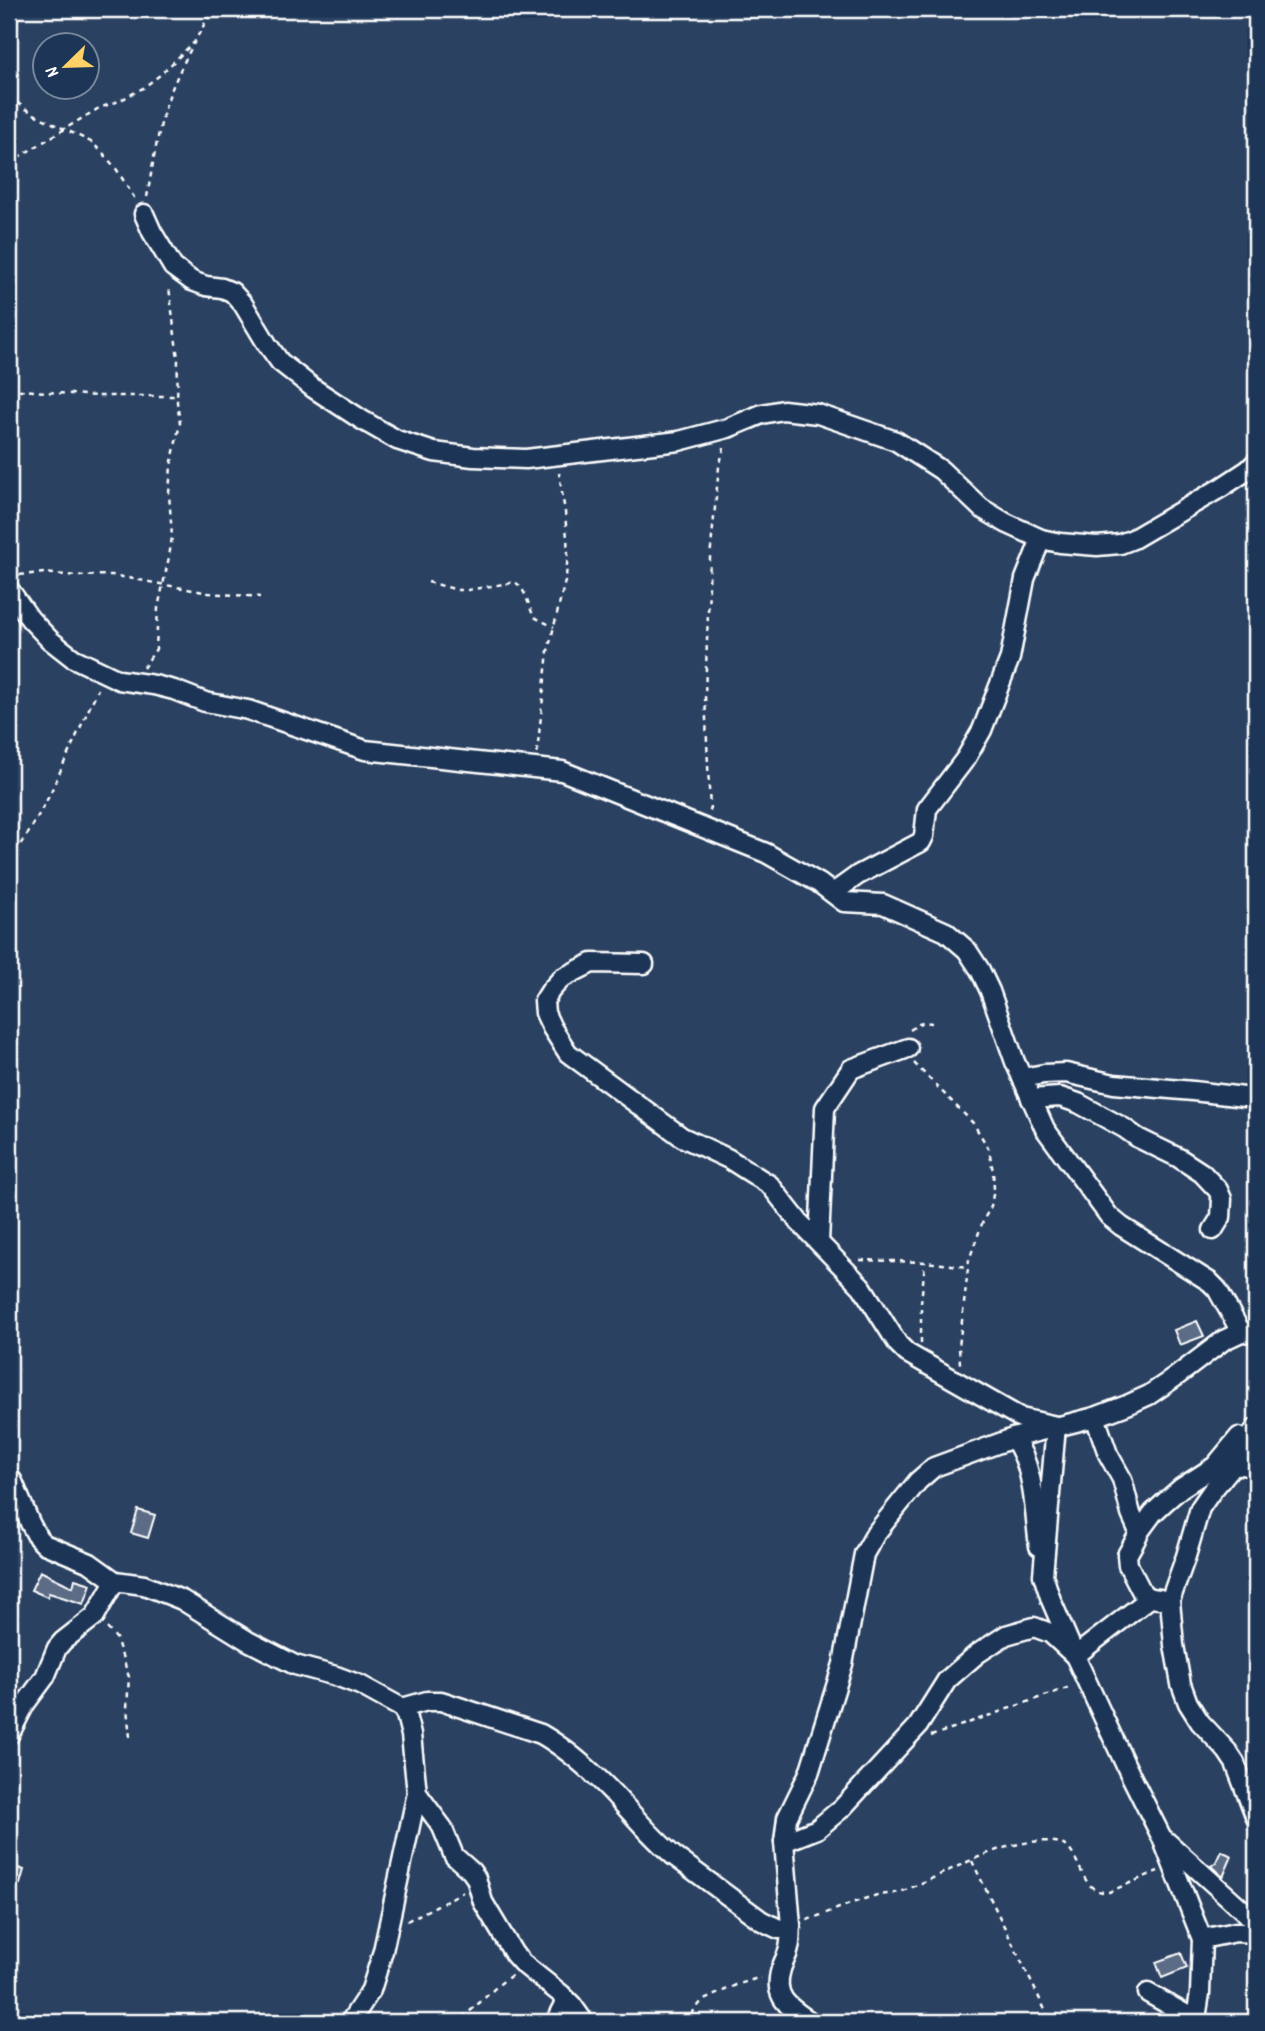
<svg xmlns="http://www.w3.org/2000/svg" width="1265" height="2031" font-family="Dekko,sans-serif">
	<style>
		.building { fill: #5b6c86; stroke: #fff; stroke-width: 2 }
		.lines { fill: none; stroke-linecap: round; stroke-linejoin: round }
		.street-casing { stroke: #fff; stroke-width: 23 }
		.path { stroke: #fff; stroke-width: 2.5; stroke-dasharray: 5 5; stroke-linecap: butt }
		.street { stroke: #1d3557; stroke-width: 18 }
	</style>
	<rect width="100%" height="100%" fill="#2a4161"/>
	<filter id="ink" filterUnits="userSpaceOnUse"><feTurbulence type="fractalNoise" baseFrequency=".0143" numOctaves="2"/><feDisplacementMap in="SourceGraphic" scale="14" xChannelSelector="R" yChannelSelector="G"/><feConvolveMatrix kernelMatrix="1 2 1 2 8 2 1 2 1" color-interpolation-filters="sRGB"/></filter>
	<g filter="url(#ink)">
		<g class="building">
			<polygon points="1197,1321 1204,1336 1180,1345 1174,1330"/>
			<polygon points="138,1510 155,1515 148,1538 131,1533"/>
			<polygon points="40,1571 73,1587 75,1579 91,1584 84,1604 49,1593 47,1597 31,1590"/>
			<polygon points="1221,1851 1232,1856 1223,1877 1211,1866 1216,1862"/>
			<polygon points="9,1865 24,1870 20,1884 9,1880"/>
			<polygon points="1181,1953 1187,1968 1162,1978 1156,1962"/>
		</g>
		<g class="lines">
			<defs>
				<g id="street">
					<polyline points="144,214 152,232 173,267 192,281 206,286 222,288 232,292 243,304 267,344 280,362 313,388 362,420 397,440 434,452 473,457 526,459 679,441 728,428 762,414 783,410 818,414 896,441 941,470 981,508 1006,523 1041,539 1060,543 1097,546 1120,544 1133,539 1222,487 1248,470 1256,462"/>
					<polyline points="9,589 30,619 50,640 73,658 119,680 154,685 174,690 205,702 248,710 365,750 562,771 766,853 819,883 844,902 883,904 946,932 967,950 980,970 990,991 1015,1062 1045,1129 1109,1216 1121,1226 1210,1282 1217,1289 1241,1332"/>
					<polyline points="833,893 858,875 921,842 924,836 927,809 966,758 982,730 1010,658 1025,579 1041,539"/>
					<polyline points="644,964 592,963 562,978 551,990 544,1001 545,1013 552,1028 568,1053 682,1137 729,1159 770,1185 799,1222 862,1287 898,1344 907,1353 1021,1418 1056,1426 1043,1575 1051,1600 1075,1656 1126,1766 1162,1838 1202,1939 1200,1993 1197,2012 1198,2022"/>
					<polyline points="1022,1078 1044,1074 1066,1073 1114,1084 1193,1091 1244,1097"/>
					<polyline points="1031,1099 1060,1097 1078,1103 1124,1128 1138,1138 1179,1158 1202,1173 1218,1190 1222,1199 1221,1217 1213,1230"/>
					<polyline points="819,1242 825,1108 851,1069 908,1048"/>
					<polyline points="1095,1417 1108,1454 1122,1479 1131,1514 1139,1532 1136,1539 1127,1555 1128,1565 1143,1594 1150,1598 1160,1599"/>
					<polyline points="1256,1428 1234,1464 1211,1492 1200,1508 1186,1556 1170,1601 1174,1645 1181,1684 1188,1703 1200,1722 1227,1751 1235,1763 1256,1818"/>
					<path d="M1013,1438C1035,1466 1034,1512 1039,1546"/>
					<polyline points="1234,1464 1256,1467"/>
					<polyline points="9,1476 13,1482 30,1523 38,1538 44,1544 90,1563 115,1581 144,1585 182,1600 248,1641 295,1665 336,1676 360,1685 402,1708 406,1715 411,1735 417,1793 383,1951 371,1990 350,2022"/>
					<polyline points="1139,1532 1153,1513 1166,1501 1181,1488 1215,1466 1239,1437"/>
					<path d="M402,1708L427,1701H441L541,1734C562,1746 583,1764 601,1781C626,1805 647,1834 674,1856L762,1921L779,1929L789,1928L791,1926L784,1842L787,1818L809,1773L843,1664L864,1554L876,1533L918,1481L934,1467L1013,1438L1095,1417L1127,1405L1149,1395L1174,1378L1224,1340L1241,1332L1256,1333"/>
					<polyline points="9,1735 25,1704 45,1677 57,1648 63,1641 95,1616 115,1581"/>
					<polyline points="417,1793 442,1827 454,1856 471,1871 476,1878 483,1902 514,1954 522,1963 561,1994 572,2005 584,2022"/>
					<polyline points="1165,1840 1256,1922"/>
					<polyline points="784,1842 817,1829 842,1808 918,1726 947,1680 977,1654 1006,1635 1034,1627 1050,1633 1075,1656 1150,1598"/>
					<path d="M791,1926C790,1933 791,1941 789,1948C788,1955 783,1962 781,1969C772,1998 790,2008 811,2022"/>
					<polyline points="1202,1939 1236,1932 1256,1933"/>
					<polyline points="1148,1993 1187,2015 1194,2022"/>
					<polyline points="556,2022 567,2000"/>
				</g>
			</defs>
			<use href="#street" class="street-casing"/>
			<g class="path">
				<polyline points="9,97 32,113 91,142 103,153 117,170 135,199"/>
				<polyline points="9,163 99,108 119,101 143,88 160,75 193,43"/>
				<path d="M147,197C153,164 158,128 169,96C181,65 197,37 213,9"/>
				<polyline points="9,389 96,396 177,396"/>
				<polyline points="19,575 44,573 76,576 112,575 209,593 260,597"/>
				<path d="M428,582L458,590H468L515,582C526,589 528,605 534,617L554,627"/>
				<polyline points="143,668 156,649 158,608 169,557 172,537 169,493 171,466 180,423 177,402 178,359 169,287"/>
				<polyline points="537,753 548,651 566,577 568,552 565,512 559,473"/>
				<polyline points="710,811 705,696 710,558 719,467 724,448"/>
				<polyline points="9,860 29,832 48,798 98,689"/>
				<polyline points="910,1030 922,1022 932,1023"/>
				<polyline points="914,1063 973,1123 989,1149 993,1172 994,1189 991,1206 983,1221 969,1260 959,1347 960,1364"/>
				<polyline points="860,1260 925,1262 969,1267"/>
				<polyline points="921,1343 921,1303 925,1262"/>
				<polyline points="107,1628 116,1638 129,1677 127,1708 130,1737"/>
				<polyline points="931,1736 1070,1687"/>
				<polyline points="972,1861 1051,2022"/>
				<path d="M807,1920C831,1912 854,1901 878,1895C885,1894 893,1894 899,1892C908,1890 916,1885 924,1882C962,1865 1013,1836 1055,1842C1084,1846 1076,1895 1109,1892L1158,1871"/>
				<polyline points="407,1921 463,1892"/>
				<path d="M453,2022C477,2010 490,1989 512,1975"/>
				<polyline points="685,2022 702,2001 736,1985 761,1977"/>
			</g>
			<use href="#street" class="street"/>
		</g>
	</g>
	<rect width="1265" height="2031" fill="none" stroke="#1d3557" stroke-width="35"/>
	<rect x="18" y="18" width="1230" height="1996" fill="none" stroke="#fff" stroke-width="2.5" filter="url(#ink)"/>
	<g transform="translate(66 66) rotate(247)"><circle r="33" fill="#1d3557" stroke="#77869a" stroke-width="2"/>
	<path d="M0-5L12 26L0 18L-12 26Z" fill="#ffd166"/>
	<text y="-10" font-size="19" font-weight="bold" text-anchor="middle" fill="#ffffff">N</text>
	</g>
</svg>
